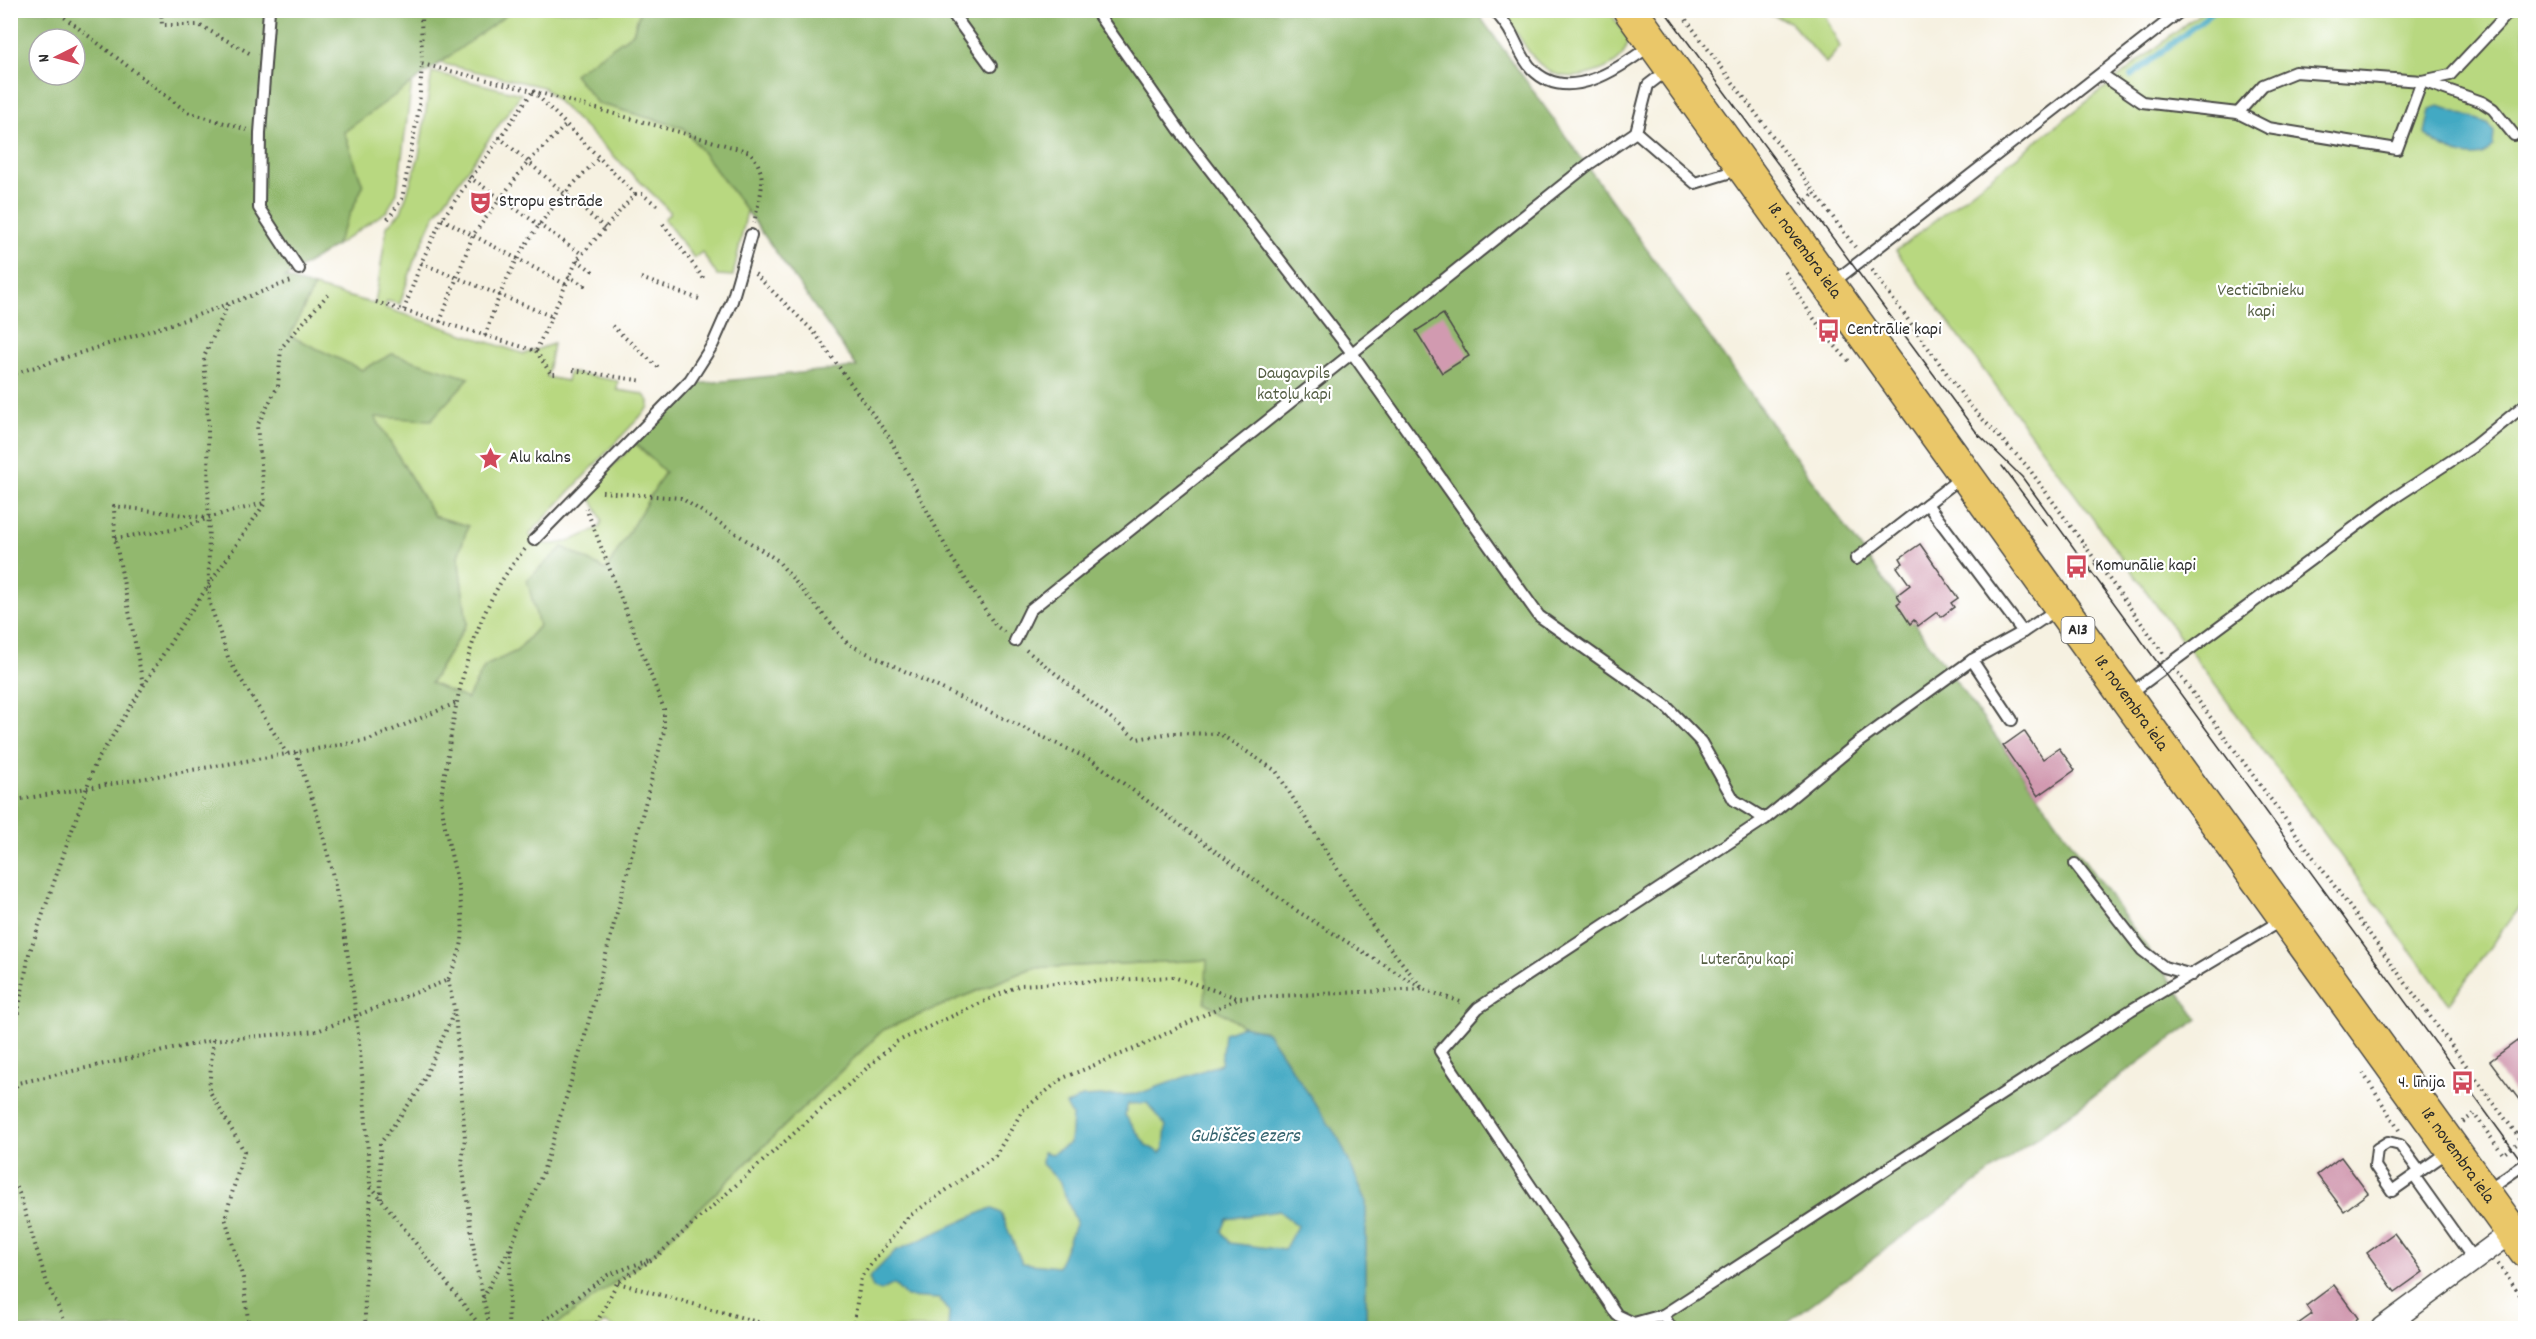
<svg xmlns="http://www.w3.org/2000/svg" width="2536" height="1339" font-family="Dekko,sans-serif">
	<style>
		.green { fill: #b8d880; stroke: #728256; stroke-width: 1.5 }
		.forest { fill: #92b86e; stroke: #5e724c; stroke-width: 1.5; fill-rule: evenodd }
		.water { fill: #43a9c3; stroke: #376a77; stroke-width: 1.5; fill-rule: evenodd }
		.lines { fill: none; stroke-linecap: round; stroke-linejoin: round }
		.stream { stroke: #43a9c3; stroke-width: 6 }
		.building { fill: #d19ab0 }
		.service-casing { stroke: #494946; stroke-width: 14 }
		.minor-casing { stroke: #494946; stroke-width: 24 }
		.primary-casing { stroke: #494946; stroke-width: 36 }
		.path { stroke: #494946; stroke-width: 4; stroke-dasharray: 1.5 4.5; stroke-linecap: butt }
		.service { stroke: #fff; stroke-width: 10 }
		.minor { stroke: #fff; stroke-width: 21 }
		.primary { stroke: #eac769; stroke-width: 33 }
		.tram { stroke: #2b2b2b; stroke-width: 1.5 }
		.labels { text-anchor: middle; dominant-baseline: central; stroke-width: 4.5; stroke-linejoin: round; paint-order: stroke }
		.shield { fill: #fff; stroke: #6b6b6b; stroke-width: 1.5 }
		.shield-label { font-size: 16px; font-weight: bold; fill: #2b2b2b }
		.poi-label { font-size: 18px; fill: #2b2b2b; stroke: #fff; text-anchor: start }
		.street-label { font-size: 18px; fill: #2b2b2b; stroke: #fff }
		.park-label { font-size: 18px; fill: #555f44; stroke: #fff }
		.water-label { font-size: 20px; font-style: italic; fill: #36646f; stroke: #fff }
	</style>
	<rect width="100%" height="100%" fill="#fff"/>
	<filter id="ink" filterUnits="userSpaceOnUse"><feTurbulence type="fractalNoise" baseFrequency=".0167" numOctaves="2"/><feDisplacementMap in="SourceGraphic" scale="12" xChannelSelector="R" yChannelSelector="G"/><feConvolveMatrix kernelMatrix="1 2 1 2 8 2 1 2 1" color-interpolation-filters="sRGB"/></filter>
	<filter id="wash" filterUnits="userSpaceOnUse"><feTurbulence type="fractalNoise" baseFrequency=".008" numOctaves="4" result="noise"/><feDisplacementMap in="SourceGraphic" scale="24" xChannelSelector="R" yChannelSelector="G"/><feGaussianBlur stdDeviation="1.35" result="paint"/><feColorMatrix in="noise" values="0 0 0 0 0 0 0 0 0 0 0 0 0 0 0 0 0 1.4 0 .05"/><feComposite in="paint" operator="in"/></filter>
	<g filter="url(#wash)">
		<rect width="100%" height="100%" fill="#f6f1e1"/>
		<g class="green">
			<polygon points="512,11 640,11 633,33 575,75 597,103 684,128 747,211 733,276 717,275 702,252 694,258 664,219 670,213 663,204 543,87 439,63"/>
			<path d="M1502,11H1609L1629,39C1625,57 1616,65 1599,71C1542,93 1530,50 1502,11Z"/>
			<polygon points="1760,11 1823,11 1840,47 1826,63 1790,22"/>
			<polygon points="2203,11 2525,11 2525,899 2449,1003 1896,251"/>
			<path d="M432,72L521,94L435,215L414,261L400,304L387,301L385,308L524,354L553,344L547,377L567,381L569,372L618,381L617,390L643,394L649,401V407L529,535C548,555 579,538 600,527L602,520L590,496V489L635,443L665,472L606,571L539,626L517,651L485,666L467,700L431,683L467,623L458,556L468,526L434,516L374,416L393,354L362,370L290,336L314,287L375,304L387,226L401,212L419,156Z"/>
			<polygon points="412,82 397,193 387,211 335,246 363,186 344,132"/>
			<polygon points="1207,960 1267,1032 1366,1260 951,1301 948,1328 615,1328 604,1323 600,1328 552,1328 652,1255 883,1030 1032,968"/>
		</g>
		<path class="forest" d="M10,11H512L344,132L363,186L335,246L285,278L314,287L290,336L362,370L392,354L469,378L431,420L375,417L434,516L468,526L458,556L467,623L431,683L467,699L485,666L517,651L539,626L527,580L563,547L606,570L665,472L635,443L696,384L857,367L747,211L684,128L597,103L574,74L633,33L640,11H1476L2198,1019L1779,1328H1366V1200L1267,1032L1243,1026L1205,1002L1207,960L1032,968L883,1030L652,1255L552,1328H11ZM39,39H75V75H39Z"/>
		<g class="water">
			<path d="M2439,106L2487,123L2494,132L2493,145C2490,148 2486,153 2482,155C2465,160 2434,146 2425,133L2430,109Z"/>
			<path d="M1243,1026L1267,1032L1339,1139L1366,1200V1328H948L949,1312L939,1299L906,1297L894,1284L881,1291L873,1288L869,1278L895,1251L991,1208L1001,1213L1022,1263L1058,1267L1076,1222L1059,1181L1042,1164L1043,1152L1052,1154L1070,1143L1072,1116L1066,1105L1082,1097L1138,1094L1221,1064L1224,1033ZM1147,1103L1166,1126L1164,1148L1160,1153L1146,1145L1125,1115L1128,1104ZM1279,1211L1297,1226L1284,1250L1230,1243L1222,1231L1227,1219Z"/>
		</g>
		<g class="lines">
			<polyline class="stream" points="2131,76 2215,10"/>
		</g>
		<g id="blocks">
			<g class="building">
				<polygon points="1443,314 1469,356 1442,373 1416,331"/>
				<polygon points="1920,544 1958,598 1951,603 1954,607 1941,617 1937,612 1918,626 1914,620 1910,624 1897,604 1901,601 1897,595 1910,585 1897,567 1903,563 1900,558"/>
				<polygon points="2024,731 2043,759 2059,748 2075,770 2038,796 2003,746"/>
				<polygon points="2517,1041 2526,1055 2526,1109 2490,1061"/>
				<polygon points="2341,1157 2368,1193 2344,1211 2317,1175"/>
				<polygon points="2394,1233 2423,1272 2395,1292 2367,1253"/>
				<polygon points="2334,1285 2358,1318 2344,1329 2291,1329 2312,1314 2306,1306"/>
			</g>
		</g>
	</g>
	<g filter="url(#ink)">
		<use href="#blocks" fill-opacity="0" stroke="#494946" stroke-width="1.5"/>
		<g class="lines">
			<defs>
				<g id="service">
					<polyline points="269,10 260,133 259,208 299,269"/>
					<polyline points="950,10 991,66"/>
					<polyline points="1095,10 1180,131 1352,353 1539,616 1665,705 1701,742 1734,800 1765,819"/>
					<path d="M1495,10C1500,18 1507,25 1511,33C1517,44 1523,60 1532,69C1567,105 1619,69 1651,45"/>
					<polyline points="1669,69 1648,85 1636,132 1695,183 1741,169"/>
					<polyline points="2101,74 2142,102 2238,113 2268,128 2397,149 2422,81 2450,75 2511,10"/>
					<polyline points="2238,113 2263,85 2295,72 2422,81 2482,102 2493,109 2514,135"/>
					<polyline points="1831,284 2182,10"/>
					<polyline points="1927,504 2023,632"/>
					<polyline points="534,540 690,380 713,344 732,301 751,235"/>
					<polyline points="1856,559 1963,476"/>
					<polyline points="1015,641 1030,610 1589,164 1636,132"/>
					<polyline points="1972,660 2012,720"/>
					<polyline points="2128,695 2394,498 2474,446 2526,404"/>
					<polyline points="2075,864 2142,950 2164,967 2192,975"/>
					<polyline points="2420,1172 2400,1145 2388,1142 2377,1149 2375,1166 2392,1191 2449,1151"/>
					<polyline points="2414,1176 2474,1260"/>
					<polyline points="2487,1190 2526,1163"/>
					<polyline points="1663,1315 2131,1010 2282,920"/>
					<polyline points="1671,1328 1663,1315 1634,1323 1617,1315 1440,1051 1478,1008 1765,819 1860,741 1972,660 2023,632 2059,608"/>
				</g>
				<polyline id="minor" points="2382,1328 2512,1232"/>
				<g id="primary">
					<path id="s1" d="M1630,10L2526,1251"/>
				</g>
			</defs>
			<use href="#service" class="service-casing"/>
			<use href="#minor" class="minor-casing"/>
			<use href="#primary" class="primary-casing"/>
			<g class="path">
				<polyline points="55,10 187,112 248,130"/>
				<polyline points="161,10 162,25 199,25 253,55"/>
				<polyline points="1679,10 1855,247"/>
				<path d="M422,64L533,91L750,152C770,177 760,193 754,223"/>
				<polyline points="499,137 605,228"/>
				<polyline points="469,177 582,254"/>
				<polyline points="635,194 642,194 659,207"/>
				<polyline points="1802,204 1815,193"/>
				<polyline points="388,219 402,199 419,108 422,64 421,10"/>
				<polyline points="442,219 565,284"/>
				<polyline points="663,224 704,279"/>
				<polyline points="577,260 592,271 590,274"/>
				<polyline points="421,263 551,316"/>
				<polyline points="1872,270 1971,407 2027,466 2163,653"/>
				<path d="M1785,272C1804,306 1824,336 1851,363"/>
				<polyline points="755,274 814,332 889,437 950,555 995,625 1004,632"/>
				<polyline points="568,276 584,285 586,281"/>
				<polyline points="641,278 699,299"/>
				<polyline points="376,302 536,351 577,260 635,194 533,91"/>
				<polyline points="228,304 204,357 208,421 209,601 229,660 287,754"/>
				<polyline points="404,310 421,263 442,219 533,91"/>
				<polyline points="440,322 473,235 528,162 566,125"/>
				<polyline points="612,326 658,367"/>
				<path d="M485,336C510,257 541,215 599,158"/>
				<polyline points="536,351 551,374 557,374"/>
				<polyline points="573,370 643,381"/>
				<polyline points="10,375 184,320 291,281"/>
				<polyline points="602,492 681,498 777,560 848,644 1093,761 1294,909 1423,989"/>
				<polyline points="115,538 178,529 206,519"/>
				<polyline points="2075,579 2097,563"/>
				<polyline points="1026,650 1137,739 1171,733 1220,734 1276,771 1374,928 1423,989 1463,1003"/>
				<polyline points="2178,673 2526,1147"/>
				<polyline points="143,684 115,538 114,506 207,518 264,503"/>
				<path d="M296,752C305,781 317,810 324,839C353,951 363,1068 370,1183C373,1231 361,1280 366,1328"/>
				<polyline points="10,801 369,740 456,703"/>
				<polyline points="448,980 455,1012 465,1138 462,1163 476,1265 490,1328"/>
				<polyline points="213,1040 209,1090 244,1151 225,1218 243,1278 249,1328"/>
				<polyline points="10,1055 29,954 95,764 180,627 265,503 257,426 278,386 281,348 330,292"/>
				<polyline points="2363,1073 2399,1130"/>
				<path d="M10,1097L18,1083L213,1040L317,1031L448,980C453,968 460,954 462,941C466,894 447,852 442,806C440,792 445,775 447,761C457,687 475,606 525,549"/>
				<polyline points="2463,1122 2474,1114 2503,1154 2521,1141"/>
				<polyline points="10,1177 19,1193 47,1283 68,1328"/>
				<polyline points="371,1186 482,1328"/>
				<polyline points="381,1199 380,1144 419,1090 454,1013"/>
				<polyline points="2498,1264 2526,1303"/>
				<polyline points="618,1283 779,1328"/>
				<polyline points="483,1298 511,1246 543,1172 583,1043 664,731 664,709 586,508"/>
				<polyline points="508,1328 511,1248"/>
				<polyline points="534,1328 608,1275 651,1259"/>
				<polyline points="594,1328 617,1283 657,1256 896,1042 1020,985 1173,977 1238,998 1423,989"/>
				<polyline points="853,1328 861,1277 908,1217 995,1156 1023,1110 1063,1078 1141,1046 1238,998"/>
			</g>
			<use href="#service" class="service"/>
			<use href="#minor" class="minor"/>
			<use href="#primary" class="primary"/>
			<g class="tram">
				<polyline points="1664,10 1980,437"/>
				<polyline points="1976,432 2022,477 2526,1167"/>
				<polyline points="2002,466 2047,526"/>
			</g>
		</g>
	</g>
	<defs>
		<symbol id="theatre-bare" viewBox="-9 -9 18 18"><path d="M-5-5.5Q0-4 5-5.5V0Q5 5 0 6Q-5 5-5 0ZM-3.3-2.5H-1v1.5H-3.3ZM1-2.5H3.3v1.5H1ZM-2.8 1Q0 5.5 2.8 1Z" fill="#d1495b" stroke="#fff" stroke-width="2.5" paint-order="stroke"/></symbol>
		<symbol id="bus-bare" viewBox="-9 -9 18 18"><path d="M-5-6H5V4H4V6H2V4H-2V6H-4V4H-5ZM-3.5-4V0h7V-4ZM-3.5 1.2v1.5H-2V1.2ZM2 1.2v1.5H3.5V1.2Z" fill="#d1495b" stroke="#fff" stroke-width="2.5" paint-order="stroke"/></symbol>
		<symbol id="sight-bare" viewBox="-9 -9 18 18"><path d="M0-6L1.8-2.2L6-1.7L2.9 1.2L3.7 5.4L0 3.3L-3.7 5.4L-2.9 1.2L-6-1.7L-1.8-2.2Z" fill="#d1495b" stroke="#fff" stroke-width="2.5" paint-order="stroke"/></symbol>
	</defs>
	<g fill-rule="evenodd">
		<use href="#theatre-bare" x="464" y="186" width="33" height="33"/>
		<use href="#bus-bare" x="1812" y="314" width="33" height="33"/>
		<use href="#sight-bare" x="474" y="442" width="33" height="33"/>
		<use href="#bus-bare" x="2060" y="550" width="33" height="33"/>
		<use href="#bus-bare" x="2446" y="1066" width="33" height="33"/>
	</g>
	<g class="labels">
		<rect class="shield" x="2061.5" y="617" width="33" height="26" rx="4.5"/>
		<g class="shield-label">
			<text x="2078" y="630">A13</text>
		</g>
		<g class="poi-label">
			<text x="499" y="202">Stropu estrāde</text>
			<text x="1847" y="330">Centrālie kapi</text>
			<text x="509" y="458">Alu kalns</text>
			<text x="2095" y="566">Komunālie kapi</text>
			<text x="2445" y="1083" text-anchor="end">4. līnija</text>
		</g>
		<g class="street-label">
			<text stroke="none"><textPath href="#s1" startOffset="297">18. novembra iela</textPath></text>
			<text stroke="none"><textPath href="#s1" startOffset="855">18. novembra iela</textPath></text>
			<text stroke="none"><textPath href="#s1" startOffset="1413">18. novembra iela</textPath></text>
		</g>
		<g class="park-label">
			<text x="2261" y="291">Vecticībnieku<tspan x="2261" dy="21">kapi</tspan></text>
			<text x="1294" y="374">Daugavpils<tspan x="1294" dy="21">katoļu kapi</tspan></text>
			<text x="1747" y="960">Luterāņu kapi</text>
		</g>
		<g class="water-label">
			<text x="1245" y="1137">Gubiščes ezers</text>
		</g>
	</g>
	<rect width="2536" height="1339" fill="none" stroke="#fff" stroke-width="36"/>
	<g transform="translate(57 57) rotate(264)"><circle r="28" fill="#ffffff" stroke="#aaaaaa" stroke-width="1.5"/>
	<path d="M0-4.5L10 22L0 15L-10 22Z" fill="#d1495b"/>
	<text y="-9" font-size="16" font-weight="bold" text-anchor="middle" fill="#2b2b2b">N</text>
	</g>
</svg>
